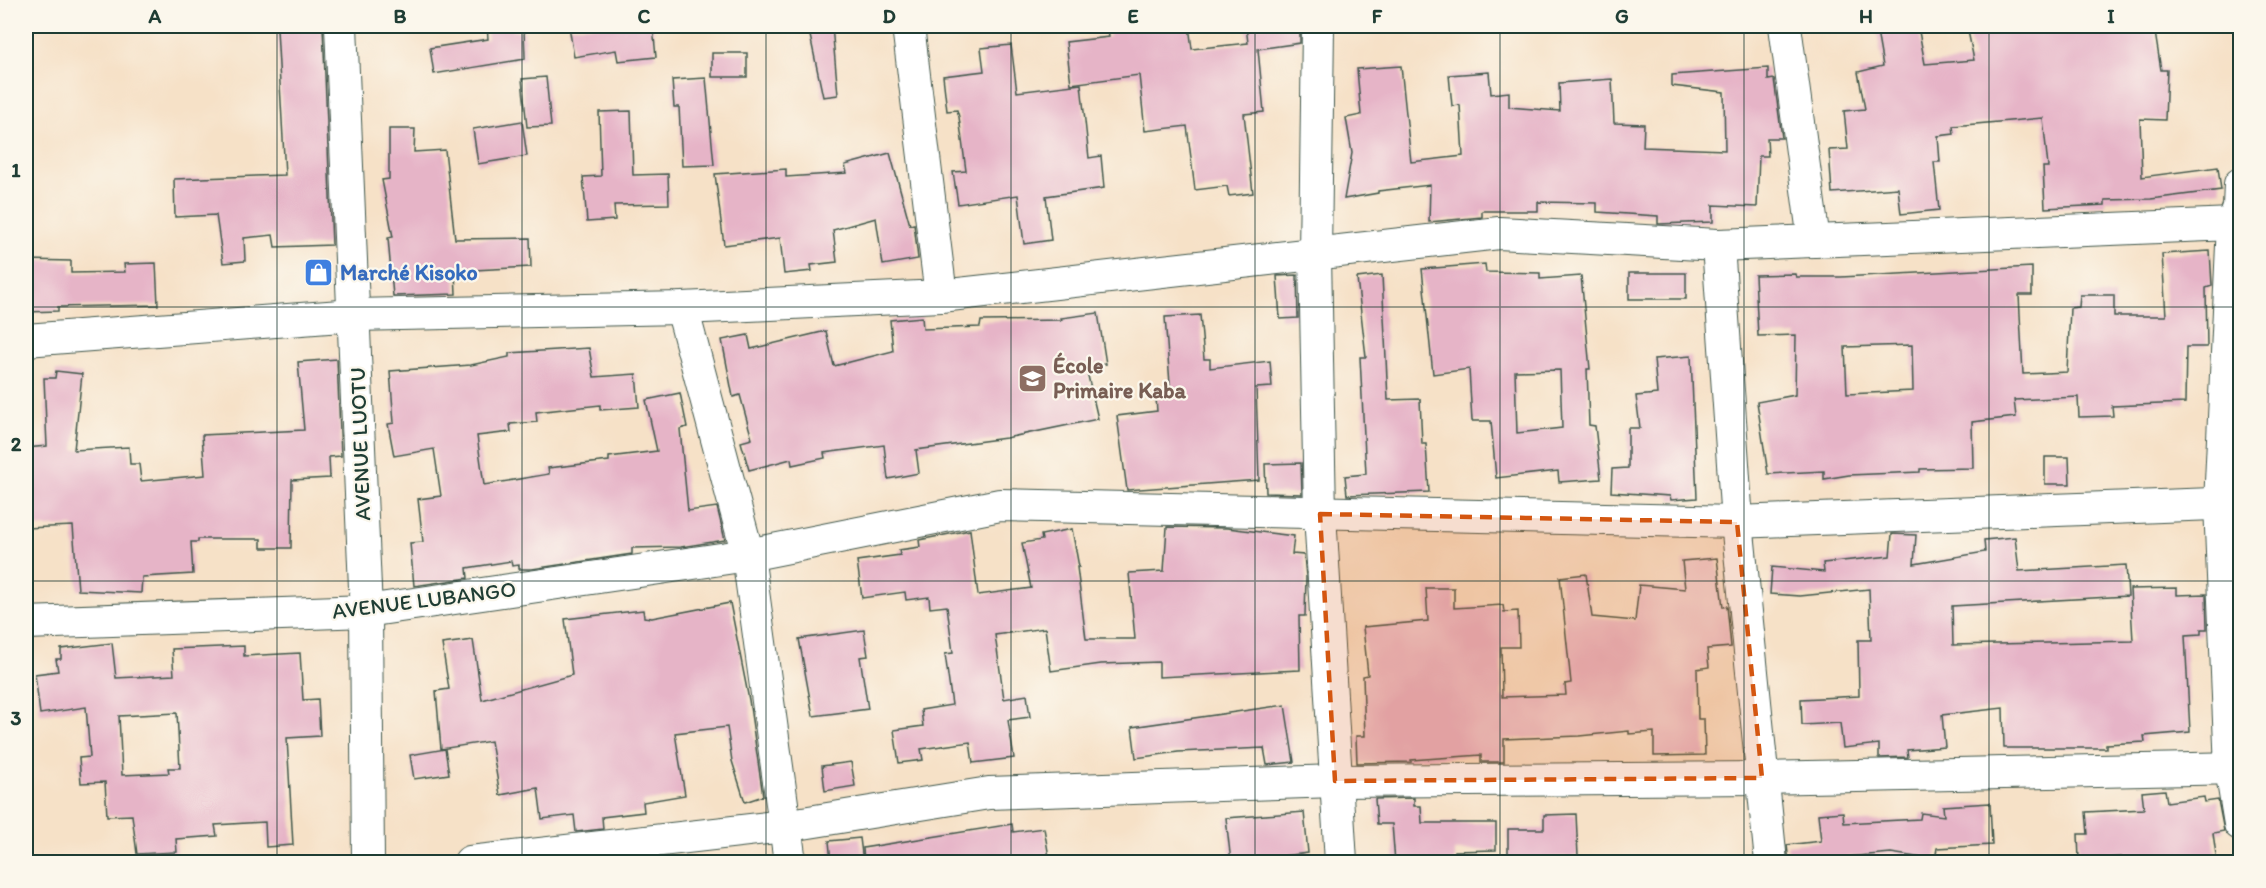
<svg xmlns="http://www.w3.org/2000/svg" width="2266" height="888" font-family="Itim,sans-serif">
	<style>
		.building { fill: #e6b4c7; fill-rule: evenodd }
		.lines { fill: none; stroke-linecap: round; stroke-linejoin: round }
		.minor-casing { stroke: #3f564a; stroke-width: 34 }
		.minor { stroke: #fff; stroke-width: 32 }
		.marked { fill: #d45610; fill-opacity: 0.2; stroke: #d45610; stroke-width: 4.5; stroke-dasharray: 12 8; stroke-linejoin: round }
		.grid { fill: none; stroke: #1f3d34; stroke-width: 1.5; stroke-opacity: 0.55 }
		.labels { text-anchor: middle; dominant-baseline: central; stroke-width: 4.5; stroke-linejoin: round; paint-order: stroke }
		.shop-label { font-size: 22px; font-weight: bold; fill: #366cbe; stroke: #fbf7ec; text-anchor: start }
		.education-label { font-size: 22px; font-weight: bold; fill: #785e54; stroke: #fbf7ec; text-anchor: start }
		.street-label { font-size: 22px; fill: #1f3d34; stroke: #fbf7ec }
		.neatline { fill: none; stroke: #1f3d34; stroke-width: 2 }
		.grid-label { font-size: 20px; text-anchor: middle; font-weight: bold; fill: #1f3d34 }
	</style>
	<rect width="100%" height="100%" fill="#fbf7ec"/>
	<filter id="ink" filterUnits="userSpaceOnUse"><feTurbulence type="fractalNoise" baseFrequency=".0167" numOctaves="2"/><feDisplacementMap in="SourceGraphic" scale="12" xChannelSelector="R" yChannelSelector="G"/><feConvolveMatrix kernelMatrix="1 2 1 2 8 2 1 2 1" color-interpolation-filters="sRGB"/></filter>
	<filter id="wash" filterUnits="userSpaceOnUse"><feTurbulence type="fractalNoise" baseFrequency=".008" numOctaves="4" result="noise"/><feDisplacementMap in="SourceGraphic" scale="24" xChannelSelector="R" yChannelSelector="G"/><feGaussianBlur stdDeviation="1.35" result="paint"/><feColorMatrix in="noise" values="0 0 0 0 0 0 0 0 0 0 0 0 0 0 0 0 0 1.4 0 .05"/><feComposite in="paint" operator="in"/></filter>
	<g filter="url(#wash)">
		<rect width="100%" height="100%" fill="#f6e1c7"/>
		<g id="blocks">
			<g class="building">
				<polygon points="487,26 512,26 512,31 524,31 525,59 434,74 430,48 488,39"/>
				<polygon points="569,26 653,26 656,57 618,61 616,50 574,57"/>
				<polygon points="808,26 832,26 838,95 823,97"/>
				<polygon points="1108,26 1189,26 1192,49 1248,43 1246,26 1300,26 1300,43 1258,49 1264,112 1244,114 1253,193 1229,196 1227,186 1195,190 1187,126 1145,131 1139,75 1071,84 1066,42 1109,37"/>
				<polygon points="1876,26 1918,26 1925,64 1974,60 1967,26 2154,26 2161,70 2167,70 2165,120 2140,119 2142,177 2218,167 2221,190 2151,199 2105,200 2105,205 2045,208 2043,167 2048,167 2043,118 1953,126 1954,134 1938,136 1940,162 1934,162 1939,210 1901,214 1898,188 1832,193 1829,150 1848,149 1844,111 1865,109 1858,72 1883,66"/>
				<polygon points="323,27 332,245 275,247 273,235 244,238 245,261 223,263 216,215 175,217 174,179 285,175 277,29"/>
				<polygon points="1011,45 1017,92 1081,84 1089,158 1101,156 1104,188 1046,196 1051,240 1024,244 1018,195 958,204 953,172 966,171 959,117 957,110 947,111 943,76 984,71 981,48"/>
				<rect x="712" y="53" width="35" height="24"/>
				<polygon points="1401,66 1411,162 1463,156 1460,105 1452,106 1449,75 1489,72 1491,94 1509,92 1509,107 1560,111 1559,83 1612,79 1614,123 1644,124 1643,147 1725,150 1724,92 1672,86 1672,75 1768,68 1768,80 1774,79 1782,138 1767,138 1768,156 1759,156 1757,207 1713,205 1713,222 1658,224 1658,216 1597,212 1597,203 1538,202 1538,211 1482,211 1482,217 1429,222 1430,185 1378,191 1378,193 1344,199 1352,153 1346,118 1361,115 1357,69"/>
				<polygon points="546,77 551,126 527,127 522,79"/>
				<polygon points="706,78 714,165 682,166 679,107 674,107 672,80"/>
				<polygon points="631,111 633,175 668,174 669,204 614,205 615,220 587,222 583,177 601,176 599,112"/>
				<polygon points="522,121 527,156 478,164 473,129"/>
				<polygon points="389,129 415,129 414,152 445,150 455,239 530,238 531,267 455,271 456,294 393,296 388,238 393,237 382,180 389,179"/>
				<polygon points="890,153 910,225 914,224 918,259 883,265 876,218 833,230 837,262 811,265 812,271 784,274 780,238 724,245 715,174 786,169 786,177 847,173 845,165"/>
				<path d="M2210,251L2212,286L2206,288L2207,347H2186L2185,403L2112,406L2113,416L2079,417L2078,397L2014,400L2016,417L1972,422L1973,468L1920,469V472L1849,475L1824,479V471L1768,474L1757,402L1795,395L1796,335L1758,336L1755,275L1795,274L1796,277H1841L2032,267V295H2019L2023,374L2067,372L2070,308L2079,307L2080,295H2114V316H2166L2162,254ZM1912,345L1913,391L1847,394L1845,347Z"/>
				<polygon points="26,260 71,261 71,273 125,272 124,264 156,263 158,305 58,307 58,311 26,312"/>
				<path d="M1485,264L1486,272L1540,273V279L1581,276L1590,369H1587L1589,425L1595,426L1601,479L1559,482L1558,471L1496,478L1491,421H1472L1469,369L1433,374L1422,269ZM1560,370L1562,428L1517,433L1515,371Z"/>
				<rect x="1629" y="273" width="57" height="26"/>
				<polygon points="1297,275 1298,318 1280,319 1277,276"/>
				<polygon points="1382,275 1388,400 1420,399 1422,444 1426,444 1429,492 1347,495 1345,476 1366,474 1360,357 1366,357 1357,278"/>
				<polygon points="1098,313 1106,364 1086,367 1098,419 1006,438 916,450 919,473 888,479 884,445 824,453 825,458 792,465 791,459 749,470 741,442 752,439 740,395 733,397 722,340 748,335 751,349 826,331 834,366 893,351 890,320 922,317 923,329 980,327 981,321 1062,320 1061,318"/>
				<polygon points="1200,315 1204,359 1210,359 1210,368 1270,361 1272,387 1256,388 1259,480 1127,490 1117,416 1157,411 1156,398 1171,397 1165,317"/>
				<polygon points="589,348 594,377 636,374 639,407 600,410 600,405 536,412 537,422 510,424 511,432 477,436 484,485 549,474 548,468 609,461 609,457 657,451 646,400 680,393 687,427 680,429 688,511 717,507 725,540 681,547 632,548 632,554 532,569 519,569 519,565 512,566 511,561 467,568 468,578 414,586 410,543 423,542 418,499 441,496 434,449 394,456 388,424 394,423 390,371 471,365 509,357 509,353"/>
				<polygon points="1691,356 1697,498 1671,500 1670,496 1611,492 1612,469 1628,468 1628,428 1640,428 1636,396 1657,394 1654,359"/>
				<polygon points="337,359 341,456 329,457 330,478 292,480 291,548 261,548 261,539 198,539 198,542 191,542 193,574 142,577 141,593 78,590 73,526 26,528 26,448 47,446 44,378 55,378 56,371 82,374 74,450 129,447 130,464 139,464 141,481 205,475 202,435 304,430 298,362"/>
				<polygon points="2045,457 2069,457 2070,484 2045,484"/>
				<polygon points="1301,463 1302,494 1266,493 1265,464"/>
				<polygon points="1167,527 1227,528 1294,536 1292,554 1304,555 1306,577 1305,616 1299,616 1300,670 1159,677 1159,662 1101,664 1051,671 1045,628 995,635 1004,699 1027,695 1030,717 1008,720 1014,758 973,763 970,742 921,749 923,760 899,763 894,730 923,726 921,710 952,705 945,654 953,653 947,606 930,608 929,597 906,600 905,592 862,598 857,561 900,555 899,550 920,547 919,540 970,530 978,595 1031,588 1022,543 1042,540 1041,535 1072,529 1079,567 1077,567 1086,639 1135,639 1129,573 1164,571"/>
				<polygon points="1892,534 1916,535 1914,564 1985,552 1984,540 2015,537 2019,571 2126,565 2128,596 1952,606 1953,645 2133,641 2130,589 2177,588 2177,595 2206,594 2207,629 2201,629 2201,634 2185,635 2190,732 2144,736 2145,742 2106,744 2106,748 2004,748 2003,708 1942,715 1945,747 1907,750 1908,757 1879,758 1879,744 1843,748 1840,723 1802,725 1801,699 1859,696 1858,640 1871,640 1869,589 1800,596 1770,594 1772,567 1824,572 1823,563 1890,556"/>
				<polygon points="1717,558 1723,607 1727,606 1731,647 1707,649 1709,667 1697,669 1698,719 1704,719 1705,755 1654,756 1654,732 1629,734 1629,731 1579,736 1504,739 1504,762 1481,762 1481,755 1411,760 1411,762 1357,763 1356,736 1365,736 1363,676 1368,675 1363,627 1428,621 1426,588 1454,588 1454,608 1503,605 1504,612 1518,611 1519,647 1501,647 1502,697 1566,695 1565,684 1571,683 1560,577 1586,574 1592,617 1635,621 1639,585 1685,589 1682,561"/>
				<polygon points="730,603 749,700 763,796 745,802 732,761 727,727 675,733 685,795 643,802 644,812 602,817 603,829 576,832 574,815 542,819 538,788 500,795 491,741 441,749 436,691 449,689 442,644 473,640 482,700 572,675 565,619 643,610 644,617 652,618"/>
				<polygon points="864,630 868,656 860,657 868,709 813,716 799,639"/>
				<path d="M112,643L116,678L174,675L172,649L244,646V656L300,653L303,700L318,699L320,736L287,738L293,845L266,847L265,822L215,825L217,836L176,839L177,852L137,854L132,815L107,816L105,782L81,783L79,758L90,757L86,707L40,714L35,674L58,671L56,659H61V649ZM177,713L180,768H168L169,773L122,775L119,716Z"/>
				<polygon points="1285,705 1294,762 1267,765 1264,748 1178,752 1136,758 1132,727"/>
				<polygon points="445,749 449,774 414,779 410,755"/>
				<polygon points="851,762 855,786 825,791 822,766"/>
				<polygon points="2165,790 2167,802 2204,797 2205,802 2218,800 2224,831 2213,833 2217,862 2122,862 2121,857 2079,860 2078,834 2088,834 2086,812 2144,809 2142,792"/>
				<polygon points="1414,798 1414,806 1421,806 1422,823 1496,823 1496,850 1455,851 1455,862 1395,862 1392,824 1377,824 1375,799"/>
				<polygon points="1990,803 1992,845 1937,848 1935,860 1891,853 1847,857 1848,862 1789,862 1787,845 1821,841 1818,814 1843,812 1844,823 1920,819 1921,813 1944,816 1943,806"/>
				<polygon points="1304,812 1308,853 1231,862 1226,818"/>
				<polygon points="1576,814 1578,856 1540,858 1540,862 1508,862 1508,829 1544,829 1544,815"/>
				<polygon points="1012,824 1013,832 1044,828 1049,857 1012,862 864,862 863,848"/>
				<polygon points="860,838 863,862 831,862 829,841"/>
			</g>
		</g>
	</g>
	<g filter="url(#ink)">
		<use href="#blocks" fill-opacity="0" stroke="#3f564a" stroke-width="1.5"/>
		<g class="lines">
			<defs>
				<g id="minor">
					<polyline points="341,26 366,611 368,862"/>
					<polyline points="908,26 941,296"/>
					<polyline points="1318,26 1315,255 1320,514 1341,862"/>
					<polyline points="1785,26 1814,241"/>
					<polyline points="2240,184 2239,207 2233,224 2220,504 2231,769 2240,824"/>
					<polyline points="1718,245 1737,522 1771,862"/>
					<polyline points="682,308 748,555 790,862"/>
					<polyline points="26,340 354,315 682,308 941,296 1499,233 1718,245 2233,224"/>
					<polyline points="26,623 366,611 748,555 1000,505 1737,522 2240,503"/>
					<polyline points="470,862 784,826 989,793 1335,781 1762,778 2240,768"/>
				</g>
			</defs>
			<use href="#minor" class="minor-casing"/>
			<use href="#minor" class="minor"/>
		</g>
	</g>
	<path class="marked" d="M1320,514L1737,522L1762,778L1335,781Z"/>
	<path class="grid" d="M277,26V862M522,26V862M766,26V862M1011,26V862M1255,26V862M1500,26V862M1744,26V862M1989,26V862M26,307H2240M26,581H2240"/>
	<defs>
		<symbol id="shop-square" viewBox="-11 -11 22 22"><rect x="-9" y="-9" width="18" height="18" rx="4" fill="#3f7fe0" stroke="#fbf7ec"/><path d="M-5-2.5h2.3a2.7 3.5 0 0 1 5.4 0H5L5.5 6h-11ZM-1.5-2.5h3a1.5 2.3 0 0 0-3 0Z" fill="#fff"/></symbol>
		<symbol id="school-square" viewBox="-11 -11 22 22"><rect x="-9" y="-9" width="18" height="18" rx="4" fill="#8d6e63" stroke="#fbf7ec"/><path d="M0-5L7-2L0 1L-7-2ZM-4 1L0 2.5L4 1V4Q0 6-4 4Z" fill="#fff"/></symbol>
	</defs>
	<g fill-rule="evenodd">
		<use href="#shop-square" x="302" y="256" width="33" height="33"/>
		<use href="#school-square" x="1016" y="362" width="33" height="33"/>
	</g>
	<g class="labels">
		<g class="shop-label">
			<text x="340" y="272">Marché Kisoko</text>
		</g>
		<g class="education-label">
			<text x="1053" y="365">École<tspan x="1053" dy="25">Primaire Kaba</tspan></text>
		</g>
		<g class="street-label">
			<text transform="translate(360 444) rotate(-92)">AVENUE LUOTU</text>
			<text transform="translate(424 600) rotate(-7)">AVENUE LUBANGO</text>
		</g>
	</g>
	<rect width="2266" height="888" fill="none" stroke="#fbf7ec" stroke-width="66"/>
	<rect x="33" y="33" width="2200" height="822" class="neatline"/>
	<g class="grid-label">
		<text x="155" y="23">A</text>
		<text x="400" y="23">B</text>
		<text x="644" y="23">C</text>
		<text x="889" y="23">D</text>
		<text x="1133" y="23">E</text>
		<text x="1377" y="23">F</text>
		<text x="1622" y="23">G</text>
		<text x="1866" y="23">H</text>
		<text x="2111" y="23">I</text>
		<text x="16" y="177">1</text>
		<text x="16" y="451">2</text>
		<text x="16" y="725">3</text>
	</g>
</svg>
